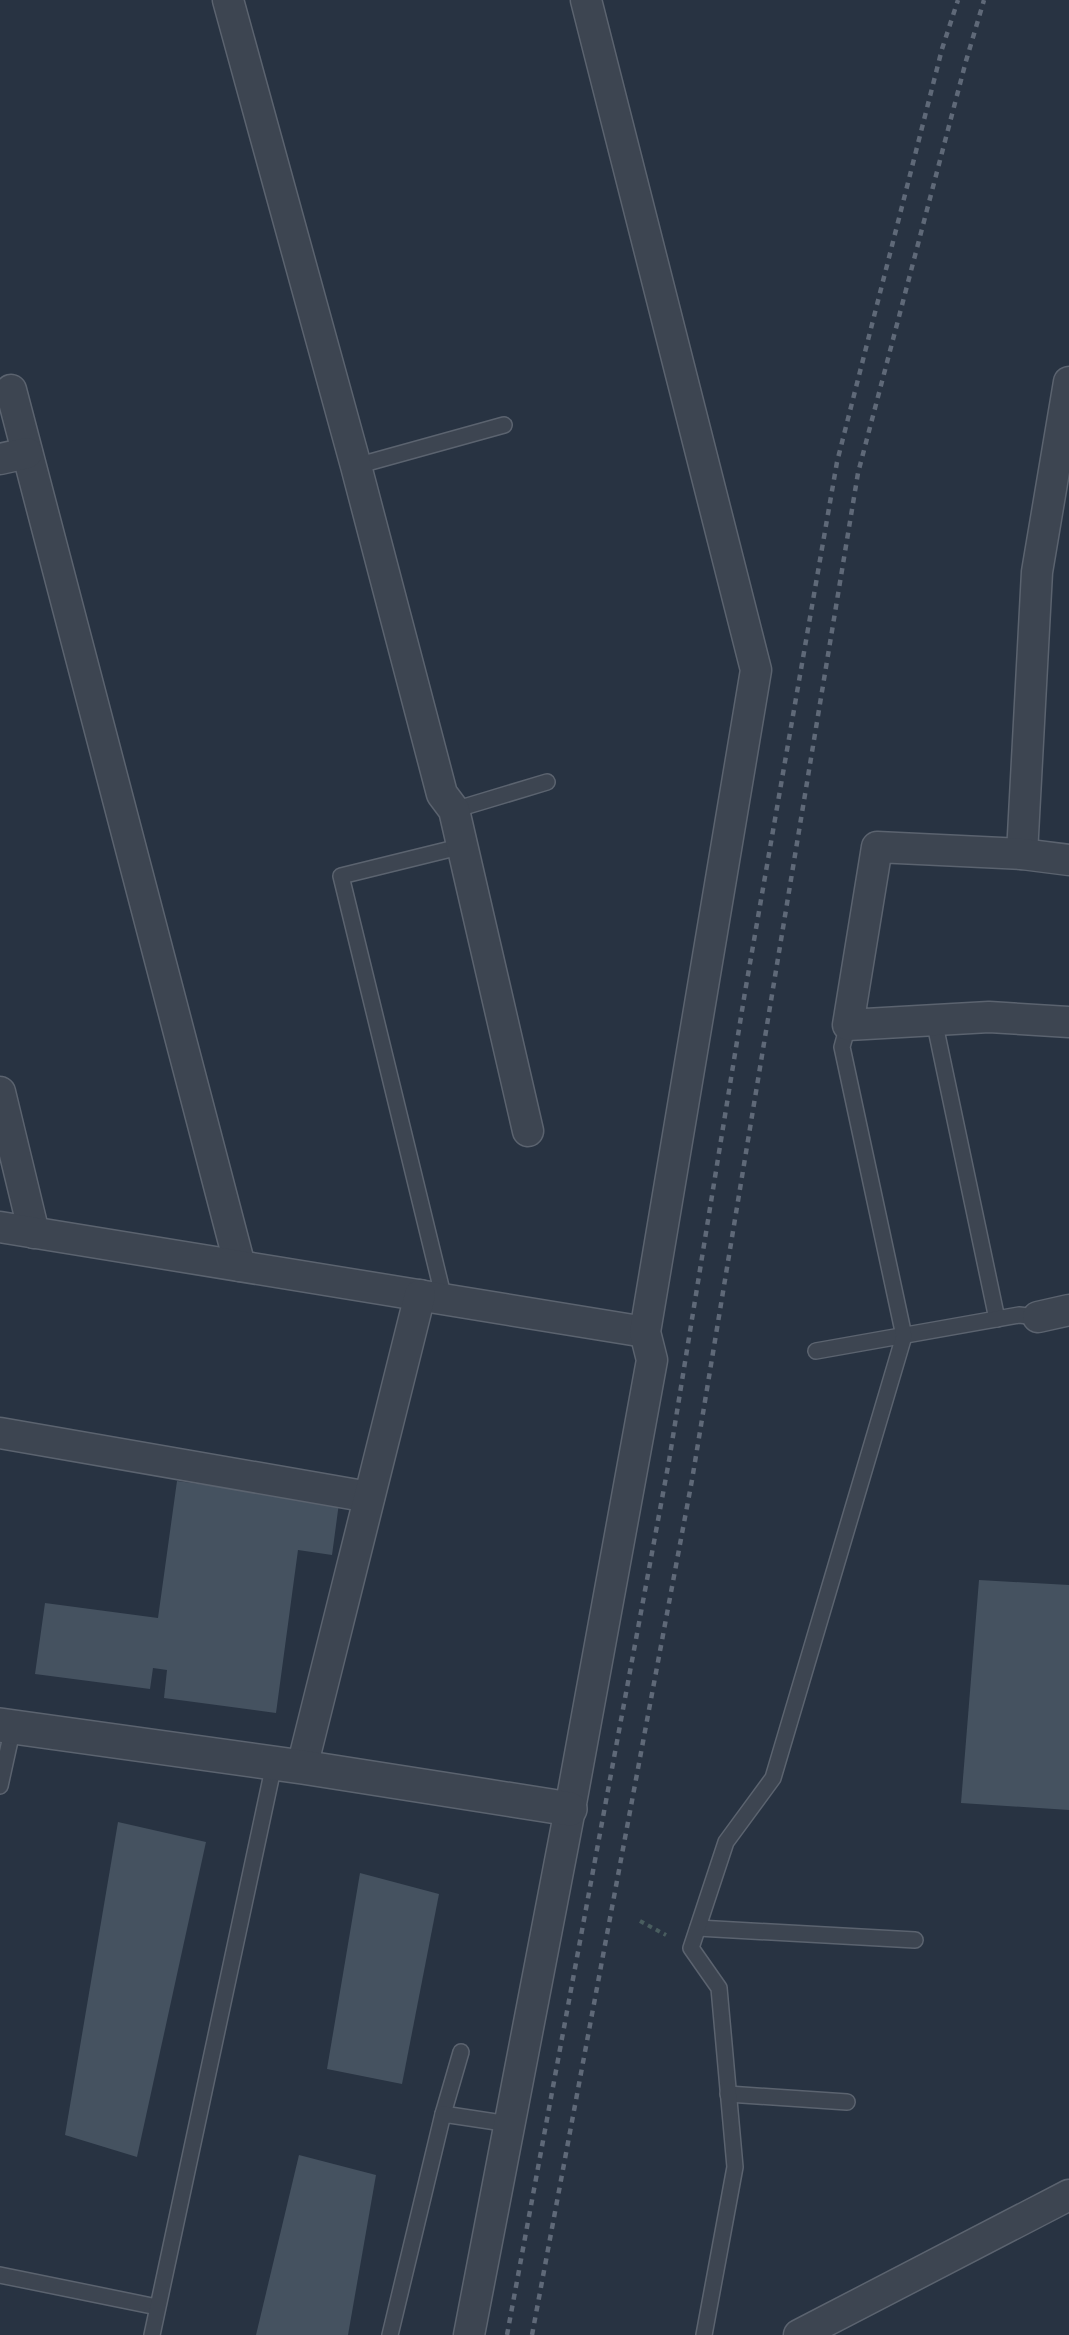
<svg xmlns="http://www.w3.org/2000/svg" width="1069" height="2335" font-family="Poppins,sans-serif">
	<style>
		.building { fill: #455260 }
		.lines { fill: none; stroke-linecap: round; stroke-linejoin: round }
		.service-casing { stroke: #5b636f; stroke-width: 18 }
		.minor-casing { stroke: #5b636f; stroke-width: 33 }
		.tertiary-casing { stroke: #5b636f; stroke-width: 36 }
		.path { stroke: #495d5f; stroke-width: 4; stroke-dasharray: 4.5 4.5; stroke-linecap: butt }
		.service { stroke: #3d4551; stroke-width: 15 }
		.minor { stroke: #3d4551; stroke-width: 30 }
		.tertiary { stroke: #3d4551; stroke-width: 33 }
		.rail { stroke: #5f6978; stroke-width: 4.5; stroke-dasharray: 6 6; stroke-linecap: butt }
	</style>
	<rect width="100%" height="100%" fill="#283342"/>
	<g class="building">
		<polygon points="177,1481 339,1503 332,1555 298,1550 276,1713 164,1698 167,1670 153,1668 150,1689 35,1674 45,1603 158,1618"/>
		<polygon points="979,1580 1069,1585 1069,1810 961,1803"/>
		<polygon points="118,1822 206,1842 137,2157 65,2135"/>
		<polygon points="360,1873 439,1894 402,2084 327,2069"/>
		<polygon points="299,2155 376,2175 348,2335 256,2335"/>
	</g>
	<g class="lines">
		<defs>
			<g id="service">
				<polyline points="356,466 504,425"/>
				<polyline points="454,810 547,782"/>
				<polyline points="934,1020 997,1319"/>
				<polyline points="444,1299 341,876 463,846"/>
				<polyline points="816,1351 1019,1315 1038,1317"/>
				<polyline points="0,1786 13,1727"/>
				<polyline points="698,1928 915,1940"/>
				<polyline points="728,2094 847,2102"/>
				<polyline points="443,2114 461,2052"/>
				<polyline points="0,2275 157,2307"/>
				<polyline points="152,2335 274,1764"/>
				<polyline points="390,2335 443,2114 510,2124"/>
				<polyline points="704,2335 735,2167 719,1988 691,1948 726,1842 773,1778 904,1336 842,1047 848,1025"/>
			</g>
			<g id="minor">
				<polyline points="228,0 356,466 442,794 454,810 528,1131"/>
				<polyline points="11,390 240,1266"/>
				<polyline points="0,459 27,453"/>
				<polyline points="1022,854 1037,572 1069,382"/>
				<polyline points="1069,860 1022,854 877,847 848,1025 989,1017 1069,1022"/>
				<polyline points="0,1092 34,1233"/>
				<polyline points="0,1227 645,1332"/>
				<polyline points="1038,1317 1069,1310"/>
				<polyline points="0,1433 369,1497"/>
				<polyline points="302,1767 420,1295"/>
				<polyline points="469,2335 570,1809 652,1360 645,1332 756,670 586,0"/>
				<polyline points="799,2335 1069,2195"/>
			</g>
			<polyline id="tertiary" points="0,1725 302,1767 570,1809"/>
		</defs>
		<use href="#service" class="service-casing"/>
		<use href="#minor" class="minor-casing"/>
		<use href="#tertiary" class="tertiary-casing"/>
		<polyline class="path" points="640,1921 666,1935"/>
		<use href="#service" class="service"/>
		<use href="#minor" class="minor"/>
		<use href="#tertiary" class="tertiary"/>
		<g class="rail">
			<polyline points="507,2335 669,1461 745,992 837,462 942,49 958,0"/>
			<polyline points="532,2335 692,1480 858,473 966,61 984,0"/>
		</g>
	</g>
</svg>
